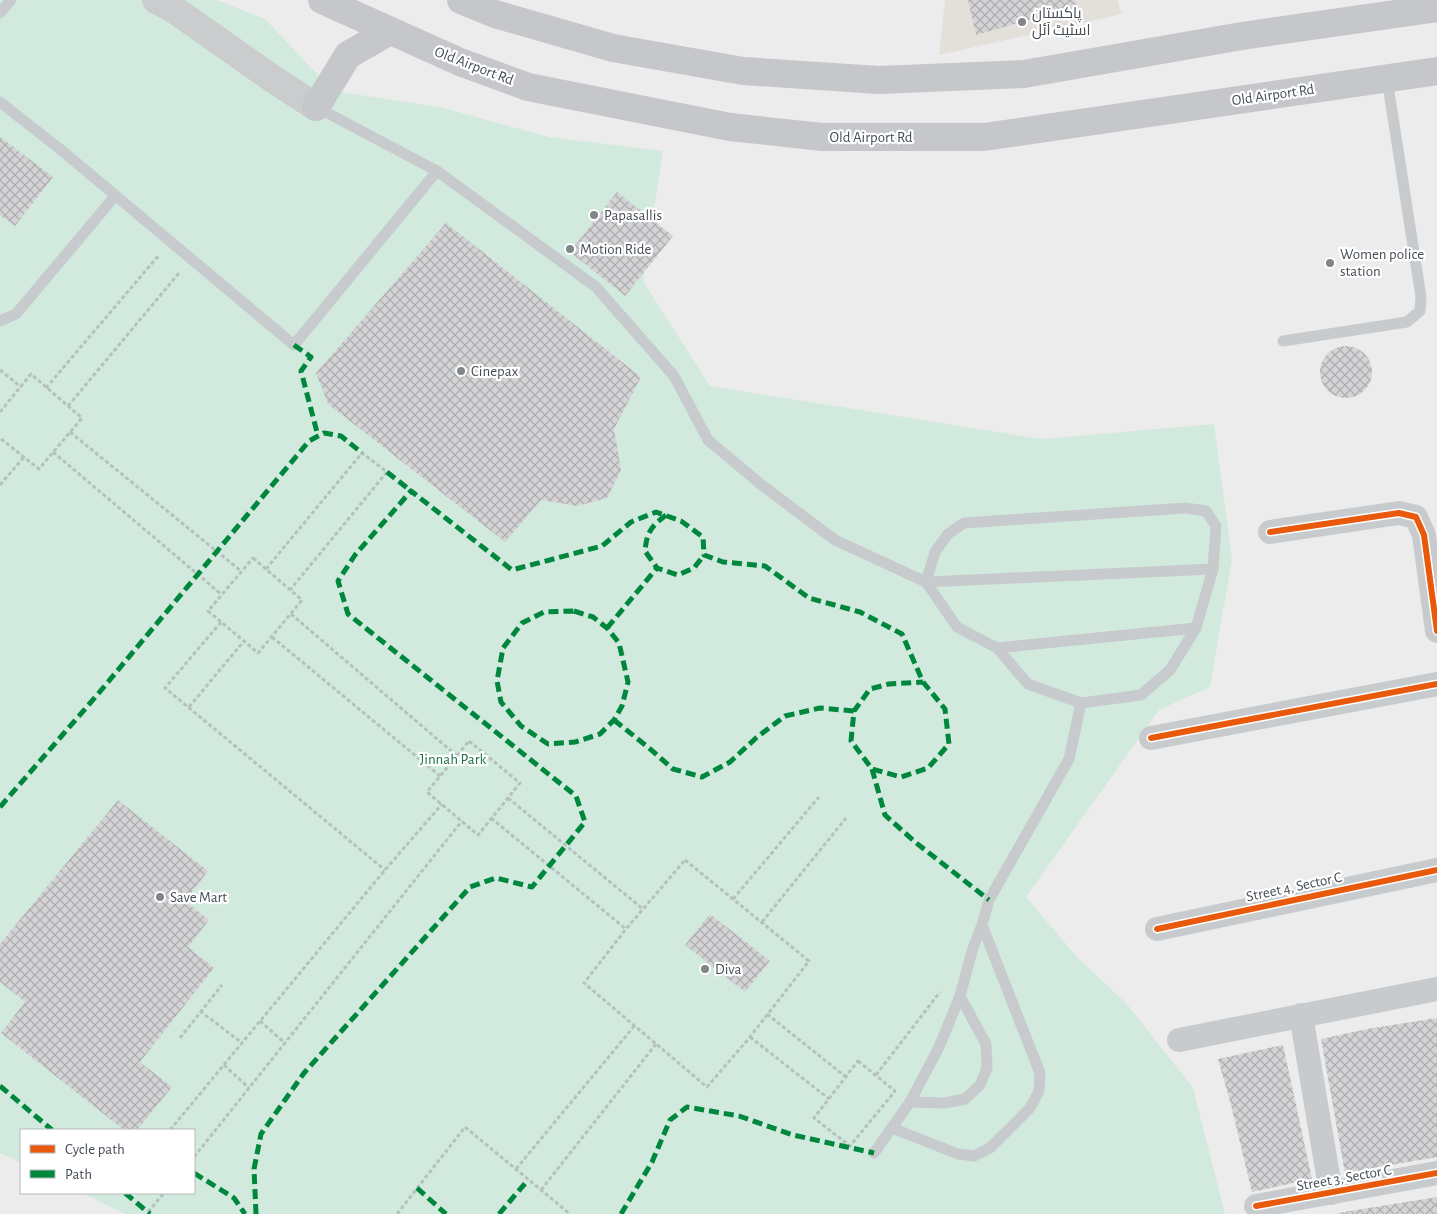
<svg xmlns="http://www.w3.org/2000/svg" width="1437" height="1214" font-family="'Alegreya Sans',Cairo,sans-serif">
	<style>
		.commercial { fill: #e2e0d9 }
		.green { fill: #d2eadd }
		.building { fill: url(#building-cross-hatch) }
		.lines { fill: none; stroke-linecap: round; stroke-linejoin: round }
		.path { stroke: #b6c1be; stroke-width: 3; stroke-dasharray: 4 2.5; stroke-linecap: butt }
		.lane { stroke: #c8cbcd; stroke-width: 11 }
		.street { stroke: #c8cbcd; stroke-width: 24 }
		.secondary { stroke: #caccce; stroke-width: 28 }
		.primary { stroke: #c5c7ca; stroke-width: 28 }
		.quiet { stroke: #00873e; stroke-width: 5; stroke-dasharray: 10 5; stroke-linecap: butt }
		.cycleway-casing { stroke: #fff; stroke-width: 9 }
		.cycleway { stroke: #e8590c; stroke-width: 6 }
		.poi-dot { fill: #80858a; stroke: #fff; stroke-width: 2 }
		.labels { text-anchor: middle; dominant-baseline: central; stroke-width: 4.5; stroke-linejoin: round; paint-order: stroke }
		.poi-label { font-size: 15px; fill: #454d56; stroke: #fff; text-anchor: start }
		.street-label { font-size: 15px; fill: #454d56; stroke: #fff }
		.park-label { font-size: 15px; fill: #1e704c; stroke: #fff }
	</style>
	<defs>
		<pattern id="building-cross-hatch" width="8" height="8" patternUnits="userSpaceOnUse" patternTransform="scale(1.25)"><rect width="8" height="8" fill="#d4d4d6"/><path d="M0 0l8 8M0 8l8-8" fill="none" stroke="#aeaeb0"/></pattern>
	</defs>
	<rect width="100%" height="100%" fill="#edecec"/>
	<polygon class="commercial" points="945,0 1117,0 1122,14 939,55"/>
	<polygon class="green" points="0,0 217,0 265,19 333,91 440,107 549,137 663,151 643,281 710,386 1041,439 1214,424 1232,559 1210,687 1159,710 1026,897 1078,958 1127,1004 1193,1088 1225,1214 125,1214 82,1193 194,1193 194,1130 21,1130 21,1163 0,1153"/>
	<g class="building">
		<polygon points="968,0 1075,0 1077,6 976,35"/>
		<polygon points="0,137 53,177 15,226 0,215"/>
		<polygon points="617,192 673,236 625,296 570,252"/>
		<polygon points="446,223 641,377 614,429 621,470 607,498 577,506 541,500 505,542 328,404 316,373"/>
		<circle cx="1346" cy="372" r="26"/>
		<polygon points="118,800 208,871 185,901 209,920 188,947 214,968 140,1062 172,1087 137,1130 124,1130 1,1033 25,1002 0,982 0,944"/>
		<polygon points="710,914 770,961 745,992 685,945"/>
		<polygon points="1437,1018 1437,1157 1345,1173 1321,1039 1367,1029"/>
		<polygon points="1283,1045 1312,1179 1252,1192 1230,1101 1218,1059"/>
		<polygon points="1437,1197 1437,1214 1338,1214 1338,1213"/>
	</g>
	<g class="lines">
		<g class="path">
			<polyline points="0,370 21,387"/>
			<polyline points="46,388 159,255"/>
			<polyline points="68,406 179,273"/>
			<polyline points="0,412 31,374 82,418 39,469 0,438"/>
			<polyline points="70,432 241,571"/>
			<polyline points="53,452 221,594"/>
			<polyline points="0,485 24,457"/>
			<polygon points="253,558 302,600 258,653 208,611"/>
			<polyline points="266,569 362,453 387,472 290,590"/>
			<polyline points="291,614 457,756"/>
			<polyline points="221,622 165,688 385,870"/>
			<polyline points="272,637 440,776"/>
			<polyline points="189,707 244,641"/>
			<polygon points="469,741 520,783 478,835 427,792"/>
			<polyline points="508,798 643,909"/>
			<polyline points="491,818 626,929"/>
			<polygon points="685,860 809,961 750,1037 707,1087 584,983 626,929"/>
			<polyline points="733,899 819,797"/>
			<polyline points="762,922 846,818"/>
			<polyline points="200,1011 242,1043"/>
			<polyline points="767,1014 846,1077"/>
			<polyline points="260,1021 285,1043"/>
			<polyline points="750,1037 829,1099"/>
			<polyline points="180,1038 222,985"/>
			<polygon points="858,1061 895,1091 850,1146 814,1118"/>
			<polyline points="224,1065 249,1088"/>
			<polyline points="876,1075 940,992"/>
			<polyline points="170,1130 385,870 442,804"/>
			<polyline points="194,1157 462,821"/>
			<polyline points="516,1169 635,1025"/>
			<polyline points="541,1190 656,1044"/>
			<polyline points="148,1212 164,1193"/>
			<polyline points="397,1214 465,1127 570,1214"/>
		</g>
		<g class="lane">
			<polyline points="0,13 11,0"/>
			<polyline points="0,102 60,149 294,345 437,171"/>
			<polyline points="316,107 437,171 596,287 674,376 708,440 763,486 835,540 926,582 1213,569"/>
			<polyline points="0,321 16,314 115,196"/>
			<polyline points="1283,341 1407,322 1420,311 1421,297 1387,79"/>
			<polygon points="1185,508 1206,511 1216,526 1213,569 1196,628 1170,670 1141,695 1081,703 1028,684 997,648 957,627 926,582 935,552 948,534 964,523"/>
			<polyline points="997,648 1196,628"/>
			<polyline points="910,1102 945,1103 965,1099 980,1085 987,1068 986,1044 960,996"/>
			<polyline points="892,1128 958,1154 974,1156 990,1148 1030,1108 1039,1091 1040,1073 982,925"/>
			<polyline points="874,1153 910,1102 939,1047 960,996 972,951 982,925 989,900 1069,759 1081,703"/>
		</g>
		<g class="street">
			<polyline points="1270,532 1399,513 1416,517 1424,535 1437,631"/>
			<polyline points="1151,738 1437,684"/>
			<polyline points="1157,929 1437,870"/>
			<polyline points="1301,1015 1331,1193"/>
			<polyline points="1179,1040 1437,989"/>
			<polyline points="1256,1206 1437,1173"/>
		</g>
		<polyline class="secondary" points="156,0 172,8 273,79 316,107"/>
		<g class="primary">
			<polyline points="322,0 460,62 528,87 730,127 822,137 984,137 1437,71"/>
			<polyline points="461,0 495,14 613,48 743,71 879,80 1024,74 1242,36 1437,8"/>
			<polyline points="316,107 348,55 390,31"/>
		</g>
		<g class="quiet">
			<polyline points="294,345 311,357 301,371 318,436"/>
			<polyline points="387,472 411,491"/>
			<path d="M666,515C651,527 647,531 645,551L657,568L678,575L694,568L704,555"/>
			<polygon points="574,611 593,617 607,628 619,643 628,682 622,706 614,720 600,734 575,742 548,744 521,726 501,702 497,681 503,648 522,623 544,612"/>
			<polyline points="607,628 657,568"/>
			<polyline points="614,720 649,748 673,769 702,777 730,762 756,738 785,716 820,708 854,711"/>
			<polyline points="872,769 885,815 915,842 989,900"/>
			<polyline points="0,807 98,694 309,441 324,433 341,436 362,453"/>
			<polyline points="0,1086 52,1130"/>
			<polyline points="194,1173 234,1198 245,1214"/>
			<polyline points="417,1188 446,1214"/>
			<polyline points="125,1193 150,1214"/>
			<polyline points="256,1214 254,1169 261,1134 304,1073 470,887 496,878 532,887 585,822 576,796 348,614 338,581 355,555 411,491 512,570 602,546 631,522 656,512 681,521 703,537 704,555 723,562 765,566 809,598 860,612 902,634 923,682 945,709 949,744 928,768 901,777 872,769 851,741 854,711 870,689 889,684 923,682"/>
			<polyline points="499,1214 528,1180"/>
			<polyline points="621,1214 652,1162 670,1120 687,1107 739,1116 793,1135 874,1153"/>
		</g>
		<defs>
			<g id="cycleway">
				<polyline points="1270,532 1399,513 1416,517 1424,535 1437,631"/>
				<polyline points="1151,738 1437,684"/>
				<polyline points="1157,929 1437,870"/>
				<polyline points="1256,1206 1437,1173"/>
			</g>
		</defs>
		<use href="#cycleway" class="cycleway-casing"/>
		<use href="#cycleway" class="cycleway"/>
	</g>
	<g class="poi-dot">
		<circle cx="1022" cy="22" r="5"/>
		<circle cx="594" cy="215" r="5"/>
		<circle cx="570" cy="249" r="5"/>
		<circle cx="1330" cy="263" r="5"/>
		<circle cx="461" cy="371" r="5"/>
		<circle cx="160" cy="897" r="5"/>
		<circle cx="705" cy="969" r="5"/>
	</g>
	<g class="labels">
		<g class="poi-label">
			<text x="1032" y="13">پاکستان<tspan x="1032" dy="17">اسٹیٹ آئل</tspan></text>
			<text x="604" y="215">Papasallis</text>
			<text x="580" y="249">Motion Ride</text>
			<text x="1340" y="254">Women police<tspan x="1340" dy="17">station</tspan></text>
			<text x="471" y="371">Cinepax</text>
			<text x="170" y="897">Save Mart</text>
			<text x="715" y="969">Diva</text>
		</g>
		<g class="street-label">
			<text transform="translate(474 66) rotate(21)">Old Airport Rd</text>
			<text transform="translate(1273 95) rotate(-8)">Old Airport Rd</text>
			<text x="871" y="137">Old Airport Rd</text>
			<text transform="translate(1294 887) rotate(-12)">Street 4, Sector C</text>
			<text transform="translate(1344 1178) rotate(-10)">Street 3, Sector C</text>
		</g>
		<g class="park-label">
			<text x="453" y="759">Jinnah Park</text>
		</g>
	</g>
	<rect x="20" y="1129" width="175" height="65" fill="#ffffff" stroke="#b5b8bb"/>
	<rect x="30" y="1145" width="25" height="8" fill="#e8590c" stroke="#b5b8bb"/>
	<text x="65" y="1154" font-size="15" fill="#454d56">Cycle path</text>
	<rect x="30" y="1170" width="25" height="8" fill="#00873e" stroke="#b5b8bb"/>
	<text x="65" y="1179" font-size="15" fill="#454d56">Path</text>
</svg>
